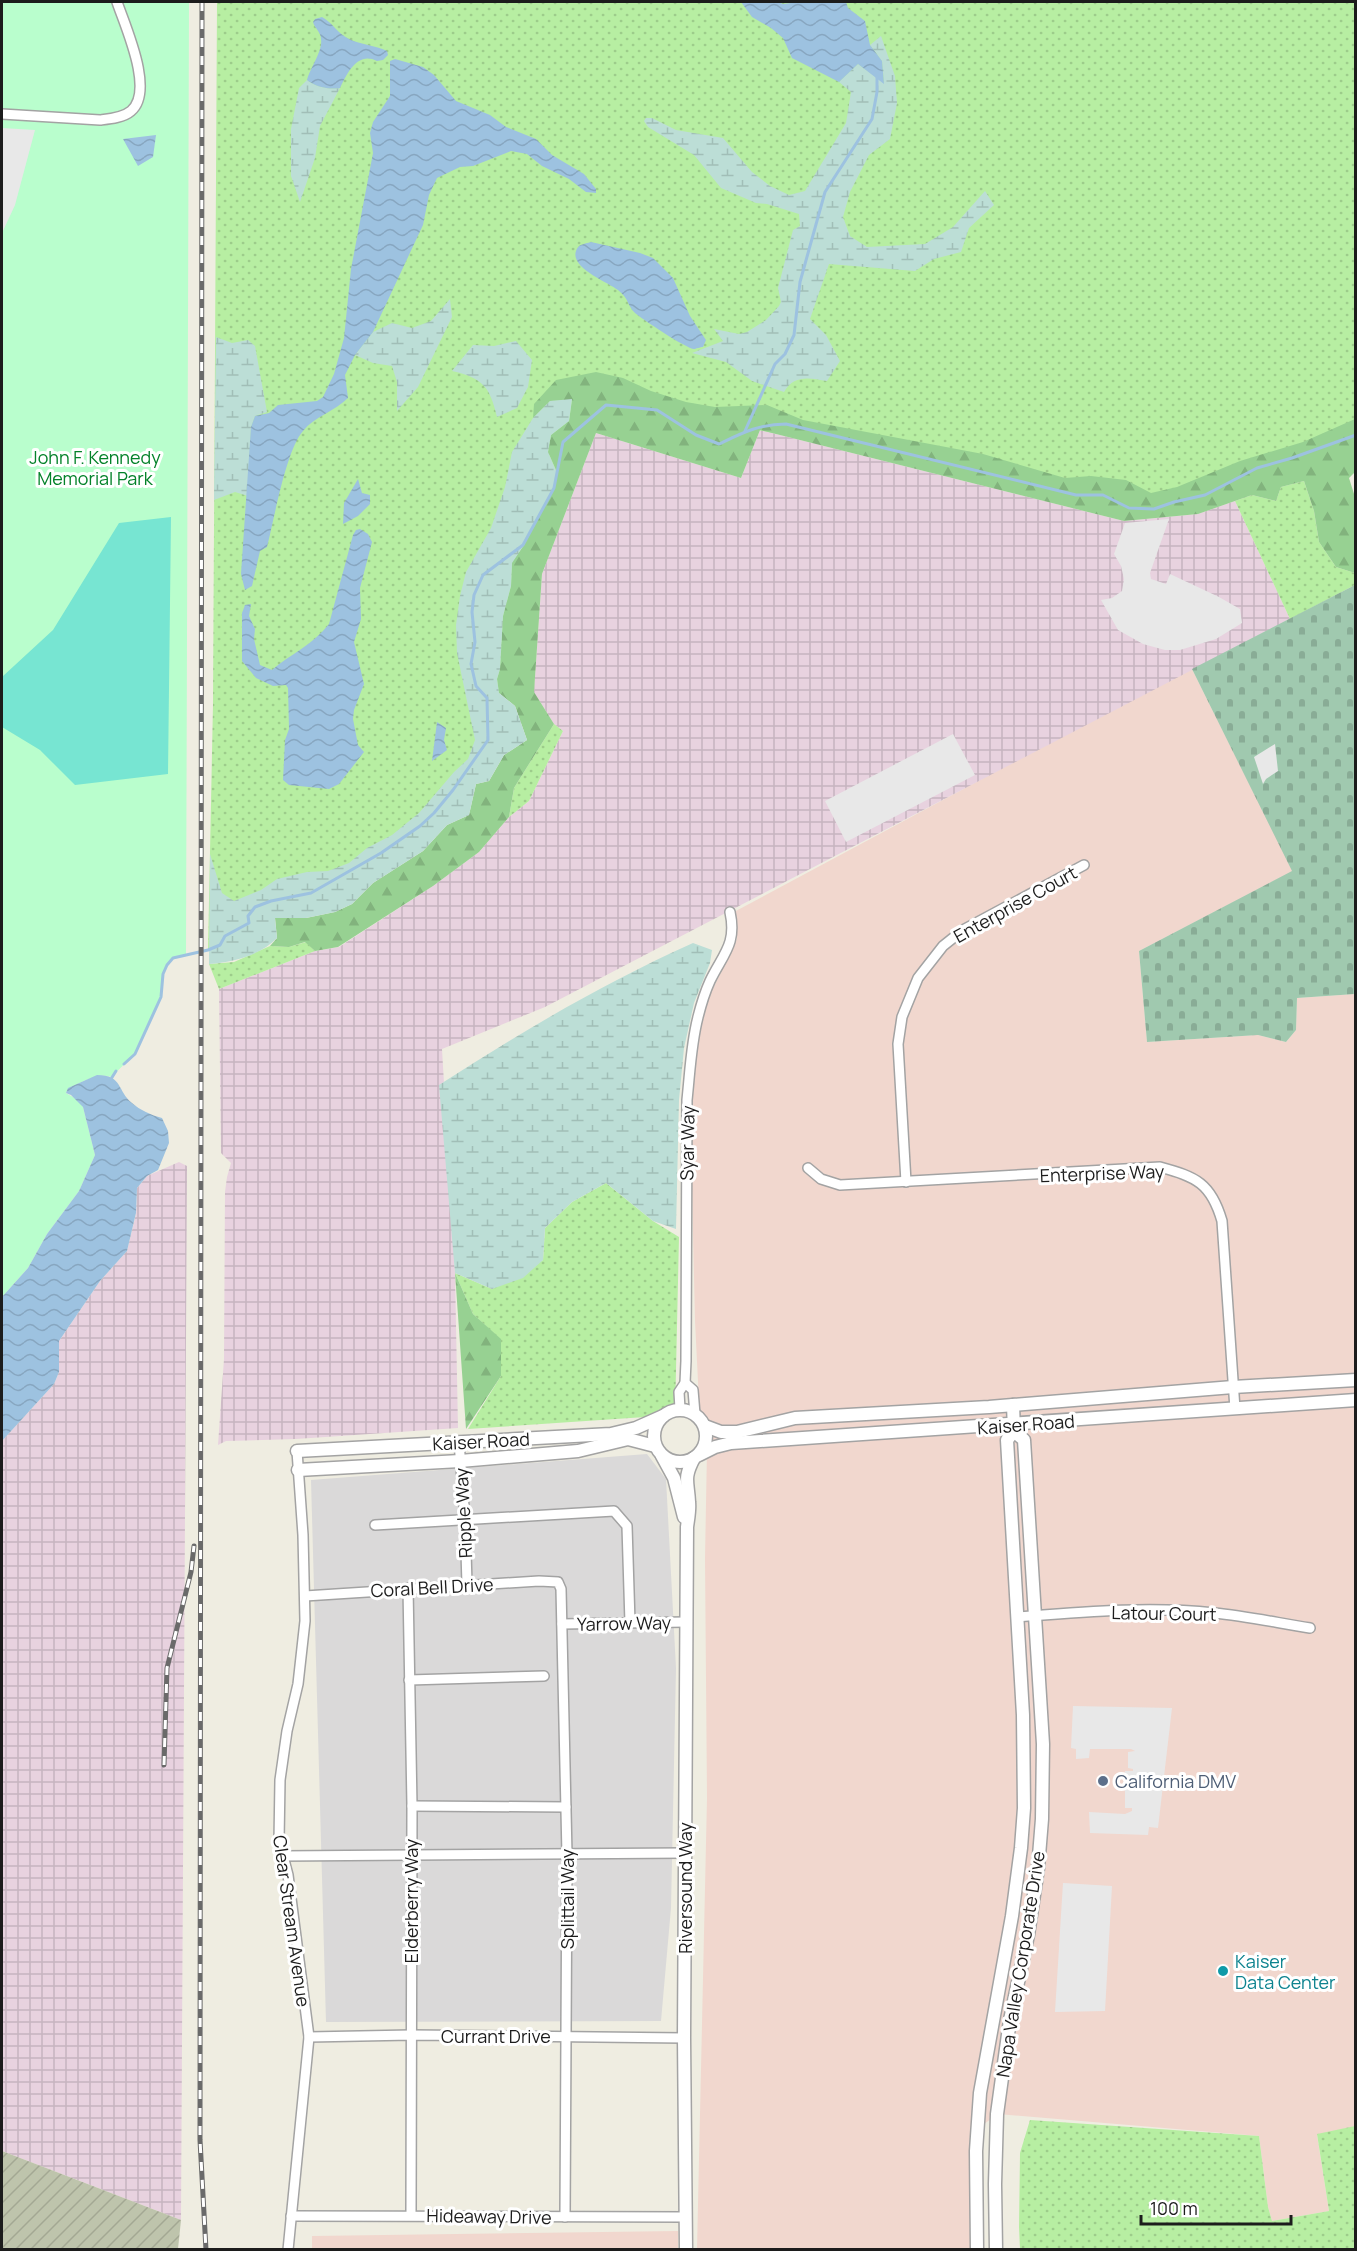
<svg xmlns="http://www.w3.org/2000/svg" width="1357" height="2251" font-family="Manrope,sans-serif">
	<style>
		.residential { fill: #dad9d9 }
		.commercial { fill: #f1d7ce }
		.industrial { fill: url(#industrial-grid) }
		.construction { fill: url(#construction-furrows) }
		.grass { fill: url(#grass-dots) }
		.forest { fill: url(#forest-firs) }
		.wetland { fill: url(#wetland-marsh) }
		.cemetery { fill: url(#cemetery-stones) }
		.park { fill: #b9fecd }
		.pitch { fill: #77e5d2 }
		.parking { fill: #e8e8e8 }
		.water { fill: url(#water-waves) }
		.lines { fill: none; stroke-linecap: round; stroke-linejoin: round }
		.stream { stroke: #9dc2e0; stroke-width: 3 }
		.minor-casing { stroke: #a3a3a3; stroke-width: 12 }
		.tertiary-casing { stroke: #a3a3a3; stroke-width: 15 }
		.minor { stroke: #fff; stroke-width: 9 }
		.tertiary { stroke: #fff; stroke-width: 12 }
		.rail-casing { stroke: #6a6a6a; stroke-width: 5 }
		.rail { stroke: #fff; stroke-width: 3; stroke-dasharray: 9; stroke-linecap: butt }
		.service-dot { fill: #5c6f8a; stroke: #fff; stroke-width: 2 }
		.culture-dot { fill: #0f9aa8; stroke: #fff; stroke-width: 2 }
		.labels { text-anchor: middle; dominant-baseline: central; stroke-width: 6; stroke-linejoin: round; paint-order: stroke }
		.park-label { font-size: 18px; fill: #038229; stroke: #fff }
		.street-label { font-size: 18px; fill: #1c1c1c; stroke: #fff }
		.service-label { font-size: 18px; fill: #4e5e75; stroke: #fff; text-anchor: start }
		.culture-label { font-size: 18px; fill: #0d838f; stroke: #fff; text-anchor: start }
	</style>
	<defs>
		<pattern id="industrial-grid" width="8" height="8" patternUnits="userSpaceOnUse" patternTransform="scale(1.5)"><rect width="8" height="8" fill="#e8d2df"/><path d="M0 4h8M4 0v8" fill="none" stroke="#c6b4bf"/></pattern>
		<pattern id="construction-furrows" width="10" height="10" patternUnits="userSpaceOnUse" patternTransform="scale(1.5)"><rect width="10" height="10" fill="#bec4ac"/><path d="M-1 1l2-2M0 10L10 0M9 11l2-2" fill="none" stroke="#a3a893"/></pattern>
		<pattern id="grass-dots" width="8" height="8" patternUnits="userSpaceOnUse" patternTransform="scale(1.5)"><rect width="8" height="8" fill="#b7eea2"/><path d="M2 2h.1M6 6h.1" fill="none" stroke="#9dcc8b" stroke-width="1.8" stroke-linecap="round"/></pattern>
		<pattern id="forest-firs" width="22" height="20" patternUnits="userSpaceOnUse" patternTransform="scale(1.5)"><rect width="22" height="20" fill="#97d192"/><path d="M5 1l3.5 6h-7zM16 11l3.5 6h-7z" fill="#82b37d"/></pattern>
		<pattern id="wetland-marsh" width="20" height="14" patternUnits="userSpaceOnUse" patternTransform="scale(1.5)"><rect width="20" height="14" fill="#bcded6"/><path d="M1 5h8M5 5V1M11 12h8M15 12V8" fill="none" stroke="#a1beb7"/></pattern>
		<pattern id="cemetery-stones" width="16" height="16" patternUnits="userSpaceOnUse" patternTransform="scale(1.5)"><rect width="16" height="16" fill="#a0c9af"/><path d="M2 7V4a2 2 0 0 1 4 0v3zM10 15v-3a2 2 0 0 1 4 0v3z" fill="#89ac96"/></pattern>
		<pattern id="water-waves" width="16" height="10" patternUnits="userSpaceOnUse" patternTransform="scale(1.5)"><rect width="16" height="10" fill="#9dc2e0"/><path d="M0 5q4-4 8 0t8 0" fill="none" stroke="#87a6c0"/></pattern>
	</defs>
	<rect width="100%" height="100%" fill="#efede1"/>
	<polygon class="residential" points="647,1454 666,1479 676,1668 671,1908 661,2021 326,2022 311,1480"/>
	<g class="commercial">
		<polygon points="1192,669 1293,871 1139,951 1147,1042 1258,1035 1286,1042 1296,1030 1297,998 1355,994 1356,2126 1317,2135 1329,2211 1272,2221 1268,2207 1259,2136 998,2114 977,2129 977,2249 697,2250 707,1798 705,1559 707,1449 699,1402 695,1321 690,1100 696,1039 707,1001 737,939 734,912 1064,735"/>
		<polygon points="678,2231 678,2249 312,2249 312,2236"/>
	</g>
	<g class="industrial">
		<polygon points="760,430 1124,521 1198,514 1235,501 1290,619 545,1007 442,1049 455,1273 458,1428 296,1439 226,1441 218,1445 224,1359 225,1192 227,1177 231,1163 221,1153 219,989 315,951 339,947 433,886 479,852 509,817 529,801 563,731 554,724 534,692 542,574 596,433 741,478"/>
		<polygon points="179,1162 187,1166 181,2220 2,2151 2,1441 54,1384 59,1372 59,1341 100,1281 127,1251 136,1214 137,1188 147,1176"/>
	</g>
	<polygon class="construction" points="2,2151 181,2220 178,2249 2,2249"/>
	<g class="grass">
		<polygon points="217,2 1355,2 1355,435 1174,502 1047,487 657,410 563,442 488,740 434,813 208,950 213,704"/>
		<polygon points="1304,481 1314,511 1319,542 1336,567 1355,573 1355,585 1290,619 1235,501 1252,495 1276,501 1281,487"/>
		<polygon points="554,724 563,731 529,801 509,817 514,788"/>
		<polygon points="306,942 315,951 219,989 209,964 234,962 270,946 289,947"/>
		<polygon points="606,1183 653,1221 679,1237 675,1415 468,1429 501,1376 501,1340 473,1314 455,1273 492,1289 543,1260 545,1228 572,1202"/>
		<polygon points="1030,2120 1259,2136 1268,2207 1272,2221 1329,2211 1317,2134 1355,2126 1355,2249 1020,2249 1019,2227 1020,2153"/>
	</g>
	<g class="forest">
		<polygon points="596,372 623,378 651,391 686,402 715,407 767,405 803,420 983,454 1065,478 1091,476 1126,480 1151,493 1177,487 1240,461 1303,442 1355,419 1355,472 1349,478 1355,497 1355,573 1336,567 1319,542 1314,511 1304,481 1281,487 1276,501 1252,495 1198,514 1124,521 760,430 741,478 596,433 542,574 534,692 554,724 514,788 509,817 479,852 433,886 338,947 315,951 305,942 289,947 270,946 277,938 275,918 306,918 335,912 352,904 373,883 423,851 447,825 469,815 476,784 489,781 504,755 527,740 515,706 499,693 497,679 500,669 503,616 511,586 512,562 524,545 554,488 557,472 548,452 551,435 569,421 572,400 550,401 533,418 534,404 556,380"/>
		<polygon points="455,1273 473,1314 501,1339 501,1376 466,1429"/>
	</g>
	<g class="wetland">
		<path d="M881,36L895,76L897,103L890,139L869,155L850,192L843,217L850,236L867,247L925,244L953,227L985,191L994,205L969,228L961,252L934,259L915,271L829,264L810,319L826,335L840,361L827,381C810,378 794,374 784,392L752,381L726,362L692,353L723,341L714,329L739,334L747,332L766,320L779,306L781,302L778,288L793,230L800,226L799,214L767,204L756,203L721,188L694,155L648,127L644,121L646,118H652L676,130L723,138L752,172L770,186L789,195L805,191L846,123L851,92L839,82L858,64L884,83L882,61L870,45Z"/>
		<path d="M307,80C316,87 329,90 340,88L320,126L315,158L300,202L291,176V129L299,88Z"/>
		<polygon points="450,299 452,317 418,387 397,411 397,382 392,366 373,363 355,355 373,332 392,323 412,328 431,321"/>
		<polygon points="216,337 232,343 248,340 255,346 267,412 255,416 251,427 248,496 235,492 214,500"/>
		<path d="M516,341L532,360L528,387L517,408L497,417C490,387 483,378 452,371L473,345L494,346Z"/>
		<path d="M572,399L569,421L551,435L548,452L557,473L554,488L524,545L512,563L511,586L503,616L500,669L497,679L499,693L515,706L527,740L504,755L489,781L476,784L469,815L447,825L423,851L373,883L352,904L335,912L306,918H275L277,938C259,956 233,962 209,964L210,854L222,893L234,901L261,890L277,879L307,872L328,871L349,863L367,848L392,835L419,813L454,772L468,759L475,740L457,653L456,625L460,596L466,572L491,528L505,487L512,452L533,418L550,401Z"/>
		<path d="M693,943L712,950L710,963L694,1003L684,1048L679,1100L676,1229L653,1221L606,1183L572,1202L545,1228L543,1260L523,1278L492,1289L455,1273L439,1085C521,1032 604,983 693,943Z"/>
	</g>
	<polygon class="cemetery" points="1355,585 1355,994 1297,998 1296,1030 1286,1042 1258,1035 1147,1042 1139,951 1292,871 1192,669"/>
	<path class="park" d="M2,2H189L186,954L173,958L167,965L163,974L161,997L135,1054L111,1077C97,1072 80,1083 68,1089L66,1093L78,1100L83,1107L95,1155L79,1191L47,1234L28,1268L2,1297Z"/>
	<polygon class="pitch" points="171,517 168,774 75,785 40,750 2,727 2,677 53,630 119,523"/>
	<g class="parking">
		<polygon points="2,128 35,130 15,205 2,233"/>
		<polygon points="1169,519 1150,573 1151,579 1166,584 1170,574 1219,597 1240,609 1242,623 1216,639 1180,650 1165,650 1143,644 1118,630 1101,600 1112,598 1122,591 1124,579 1121,566 1114,554 1125,523"/>
		<polygon points="953,734 975,775 846,842 825,801"/>
		<polygon points="1275,744 1278,771 1266,779 1263,784 1254,757"/>
		<polygon points="1073,1706 1172,1708 1158,1828 1149,1827 1148,1835 1090,1833 1089,1812 1125,1814 1132,1811 1132,1808 1125,1808 1125,1771 1133,1771 1133,1769 1128,1768 1128,1752 1135,1751 1131,1749 1090,1749 1089,1758 1076,1759 1076,1749 1071,1748"/>
		<polygon points="1063,1883 1112,1886 1105,2011 1055,2012"/>
	</g>
	<g class="water">
		<polygon points="741,2 778,2 783,4 799,2 846,2 848,8 865,21 870,45 882,61 884,84 858,64 839,82 792,58 783,38 771,28 752,17"/>
		<path d="M322,17C333,23 338,34 349,39C361,45 375,45 387,51L388,55L383,60L377,61C358,51 347,73 340,88C329,90 316,87 307,80C310,68 323,51 321,39C321,32 315,29 313,22L315,19Z"/>
		<path d="M395,59L423,67L434,75L456,101L490,115L506,127L536,139L552,155L584,174L596,189V193L586,192L569,179L542,166L527,154L511,151L473,166L460,167L437,178L429,195L423,225L373,332L355,355L345,375L348,398C335,411 314,417 303,431C286,450 274,520 267,547L260,551L252,586L245,590L241,574L251,427L255,416L269,413L278,405L317,401L323,397L334,374L344,338L351,269L373,153L370,133L373,122L390,96V61Z"/>
		<polygon points="156,135 153,157 138,166 123,139"/>
		<path d="M591,242L640,253L653,258L673,278L690,316L706,340L703,347C701,347 695,349 694,349C687,349 640,318 634,312C627,304 629,299 618,290C608,282 570,268 576,251C578,244 584,244 591,242Z"/>
		<polygon points="358,479 362,493 370,495 370,504 358,516 343,524 344,503"/>
		<path d="M360,529L368,534L372,542L360,588L361,619L354,642L364,684L354,710L353,719L358,745L364,752L339,784L329,789L289,785L283,780L285,740L289,729L288,688L286,685L273,686L256,678L242,661V613L245,605L251,604L249,616L255,629L254,639L260,665L272,670C289,655 314,644 329,624L353,535L356,530Z"/>
		<polygon points="437,722 446,728 444,740 447,750 432,761"/>
		<path d="M97,1075C123,1075 117,1091 132,1103C140,1110 151,1115 162,1118L168,1131L169,1143L158,1170L147,1176L137,1188L136,1213L127,1251L100,1281L59,1341V1372L54,1384L2,1441V1297L28,1268L47,1234L79,1191L95,1155L83,1107L71,1095L66,1093L68,1088Z"/>
	</g>
	<g class="lines">
		<g class="stream">
			<polyline points="745,431 775,364 785,354 794,335 800,282 825,192 872,119 877,92 877,77"/>
			<path d="M124,1064L135,1054L161,997L163,974L167,965L173,958L208,950L220,945L225,936L249,923L248,916L255,907L271,901L311,893L381,853L420,826L434,813L453,790L488,740L487,698L476,686L471,664L475,642L472,612L474,595L483,575L523,545L554,488L563,442L606,405L657,410L696,435L719,444C742,433 759,424 786,424L1076,495H1103L1129,508L1154,509L1174,502L1205,495L1257,468L1292,458L1356,435"/>
			<polyline points="111,1079 116,1071"/>
		</g>
		<defs>
			<g id="minor">
				<path d="M2,114L100,120C109,119 123,118 131,111C155,91 125,26 117,2"/>
				<path d="M808,1168L821,1179L840,1185L1160,1167C1196,1177 1211,1183 1222,1221L1235,1409"/>
				<polyline points="906,1182 898,1044 902,1017 918,978 943,946 963,930 1084,865"/>
				<polyline points="685,1383 693,1390 695,1414"/>
				<path d="M680,1409L679,1392L685,1383L686,1361L687,1100C690,1072 691,1044 698,1017C701,1005 705,992 710,981C723,954 737,944 730,912"/>
				<polyline points="459,1442 465,1519 467,1584"/>
				<polyline points="375,1525 614,1511 627,1526 630,1623"/>
				<polyline points="408,1588 412,1806 411,2215"/>
				<polyline points="305,1596 539,1581 558,1582 561,1589 567,1855 565,2217"/>
				<path d="M1017,1617C1082,1612 1150,1606 1214,1613C1246,1616 1278,1623 1310,1628"/>
				<polyline points="562,1624 686,1622"/>
				<polyline points="409,1680 544,1676"/>
				<polyline points="412,1806 566,1807"/>
				<polyline points="282,1856 685,1853"/>
				<polyline points="309,2037 411,2035 684,2038"/>
				<polyline points="291,2216 686,2217"/>
				<polyline points="288,2250 309,2037 288,1875 279,1841 280,1780 287,1731 298,1684 305,1621 303,1535 297,1451"/>
			</g>
			<g id="tertiary">
				<circle cx="680" cy="1436" r="26"/>
				<polyline points="705,1426 721,1432 737,1432 795,1418 989,1407 1233,1387 1356,1380"/>
				<polyline points="297,1451 611,1434 636,1428 663,1416"/>
				<polyline points="699,1455 715,1447 731,1443 1356,1400"/>
				<polyline points="662,1456 674,1478 684,1517"/>
				<polyline points="298,1470 460,1461 578,1451 628,1439 655,1446"/>
				<path d="M686,2250L684,2038L687,1527C688,1519 690,1510 689,1502C688,1481 683,1479 694,1458"/>
				<polyline points="977,2250 976,2151 980,2093 1012,1916 1021,1848 1024,1808 1023,1715 1007,1440 1014,1431 1013,1405"/>
				<polyline points="996,2250 995,2184 997,2114 1010,2020 1028,1935 1038,1868 1042,1819 1043,1744 1024,1440 1014,1431"/>
			</g>
		</defs>
		<use href="#minor" class="minor-casing"/>
		<use href="#tertiary" class="tertiary-casing"/>
		<use href="#minor" class="minor"/>
		<use href="#tertiary" class="tertiary"/>
		<defs>
			<g id="rail">
				<polyline points="202,2 200,2140 206,2250"/>
				<polyline points="164,1765 167,1668 191,1572 194,1546"/>
			</g>
		</defs>
		<use href="#rail" class="rail-casing"/>
		<use href="#rail" class="rail"/>
	</g>
	<circle class="service-dot" cx="1103" cy="1781" r="6"/>
	<circle class="culture-dot" cx="1223" cy="1971" r="6"/>
	<g class="labels">
		<g class="park-label">
			<text x="95" y="457">John F. Kennedy<tspan x="95" dy="21">Memorial Park</tspan></text>
		</g>
		<g class="street-label">
			<text transform="translate(1015 904) rotate(-29)">Enterprise Court</text>
			<text transform="translate(687 1143) rotate(-89)">Syar Way</text>
			<text transform="translate(1102 1173) rotate(-2)">Enterprise Way</text>
			<text transform="translate(1026 1424) rotate(-4)">Kaiser Road</text>
			<text transform="translate(481 1441) rotate(-3)">Kaiser Road</text>
			<text transform="translate(463 1513) rotate(-93)">Ripple Way</text>
			<text transform="translate(432 1587) rotate(-3)">Coral Bell Drive</text>
			<text transform="translate(1164 1613) rotate(1)">Latour Court</text>
			<text transform="translate(624 1623) rotate(-1)">Yarrow Way</text>
			<text transform="translate(685 1888) rotate(-90)">Riversound Way</text>
			<text transform="translate(567 1899) rotate(-90)">Splittail Way</text>
			<text transform="translate(411 1901) rotate(-90)">Elderberry Way</text>
			<text transform="translate(292 1921) rotate(82)">Clear Stream Avenue</text>
			<text transform="translate(1020 1964) rotate(-81)">Napa Valley Corporate Drive</text>
			<text x="496" y="2036">Currant Drive</text>
			<text transform="translate(489 2216) rotate(1)">Hideaway Drive</text>
		</g>
		<g class="service-label">
			<text x="1115" y="1781">California DMV</text>
		</g>
		<g class="culture-label">
			<text x="1235" y="1961">Kaiser<tspan x="1235" dy="21">Data Center</tspan></text>
		</g>
	</g>
	<rect width="1357" height="2251" fill="none" stroke="#1c1c1c" stroke-width="6"/>
	<path d="M1141 2215v9h150v-9" fill="none" stroke="#1c1c1c" stroke-width="3"/>
	<text x="1150" y="2215" font-size="18" fill="#1c1c1c" stroke="#ffffff" stroke-width="4.5" paint-order="stroke">100 m</text>
</svg>
